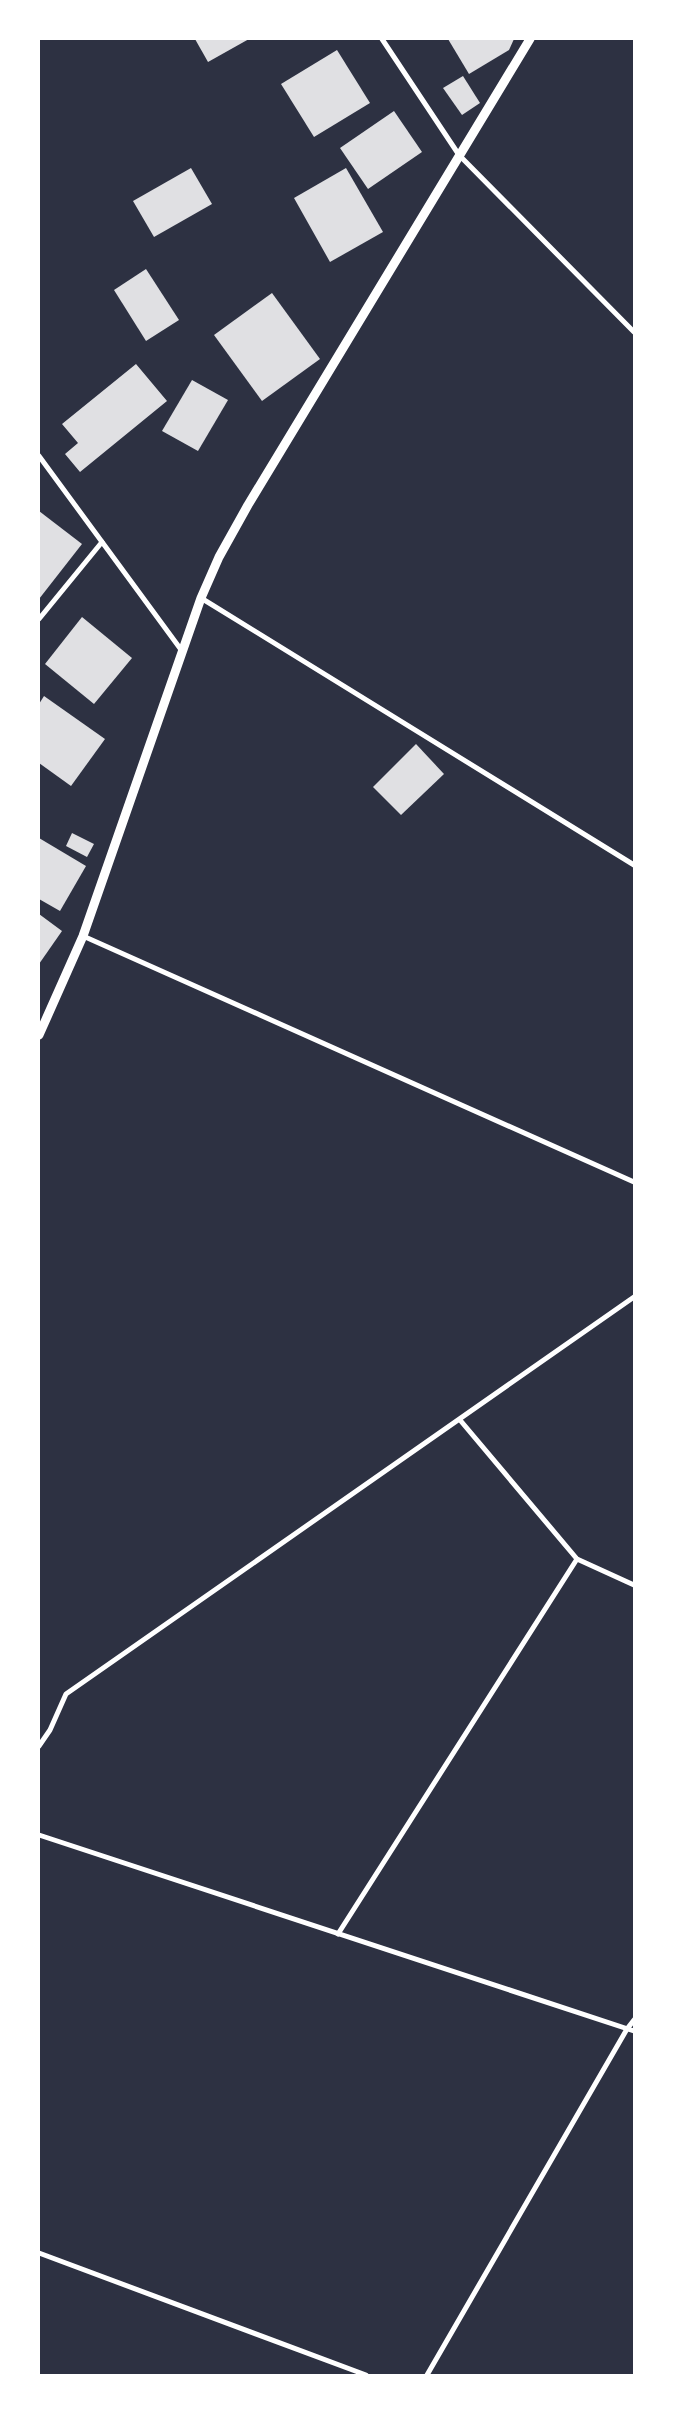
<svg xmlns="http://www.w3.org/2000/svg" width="673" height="2414" font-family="'Roboto Condensed',sans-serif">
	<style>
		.building { fill: #e0e0e3 }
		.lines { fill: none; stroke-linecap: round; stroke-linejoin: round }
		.minor { stroke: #fff; stroke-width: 5 }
		.tertiary { stroke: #fff; stroke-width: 9 }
	</style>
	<rect width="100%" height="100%" fill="#2d3142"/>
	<g class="building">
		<polygon points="195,39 249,39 208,62"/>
		<polygon points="448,39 514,39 509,50 469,74"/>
		<polygon points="337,50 370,103 314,137 281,84"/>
		<polygon points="463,76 480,103 462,115 443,88"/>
		<polygon points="394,111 422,152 368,189 340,148"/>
		<polygon points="191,168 212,204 154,237 133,201"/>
		<polygon points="346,168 383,232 330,262 294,198"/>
		<polygon points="146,269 179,320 146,341 114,290"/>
		<polygon points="272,293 320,359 262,401 214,335"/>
		<polygon points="136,364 167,401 80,472 65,454 78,443 62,424"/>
		<polygon points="192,380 228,400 198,451 162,431"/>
		<polygon points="39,511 82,544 39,599"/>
		<polygon points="82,617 132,658 94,704 45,664"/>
		<polygon points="44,696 105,739 71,786 39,763 39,704"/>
		<polygon points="416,744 444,774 401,815 373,787"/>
		<polygon points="72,833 94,844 87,857 66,846"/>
		<polygon points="39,838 86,866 60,911 39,899"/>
		<polygon points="39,914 62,931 39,964"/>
	</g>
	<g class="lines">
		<g class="minor">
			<polyline points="382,39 459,155 634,332"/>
			<polyline points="39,456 182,651"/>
			<polyline points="201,598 634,865"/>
			<polyline points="39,619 102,542"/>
			<polyline points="83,936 634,1182"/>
			<polyline points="460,1420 577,1559 634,1585"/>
			<polyline points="39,1746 50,1730 66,1694 634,1297"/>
			<polyline points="39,1835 634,2031"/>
			<polyline points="338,1934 577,1559"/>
			<polyline points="39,2253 366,2375"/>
			<polyline points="427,2375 627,2029 634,2020"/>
		</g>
		<polyline class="tertiary" points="39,1035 83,936 201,598 219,557 248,505 530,39"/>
	</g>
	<rect width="673" height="2414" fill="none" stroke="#ffffff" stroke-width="80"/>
</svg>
